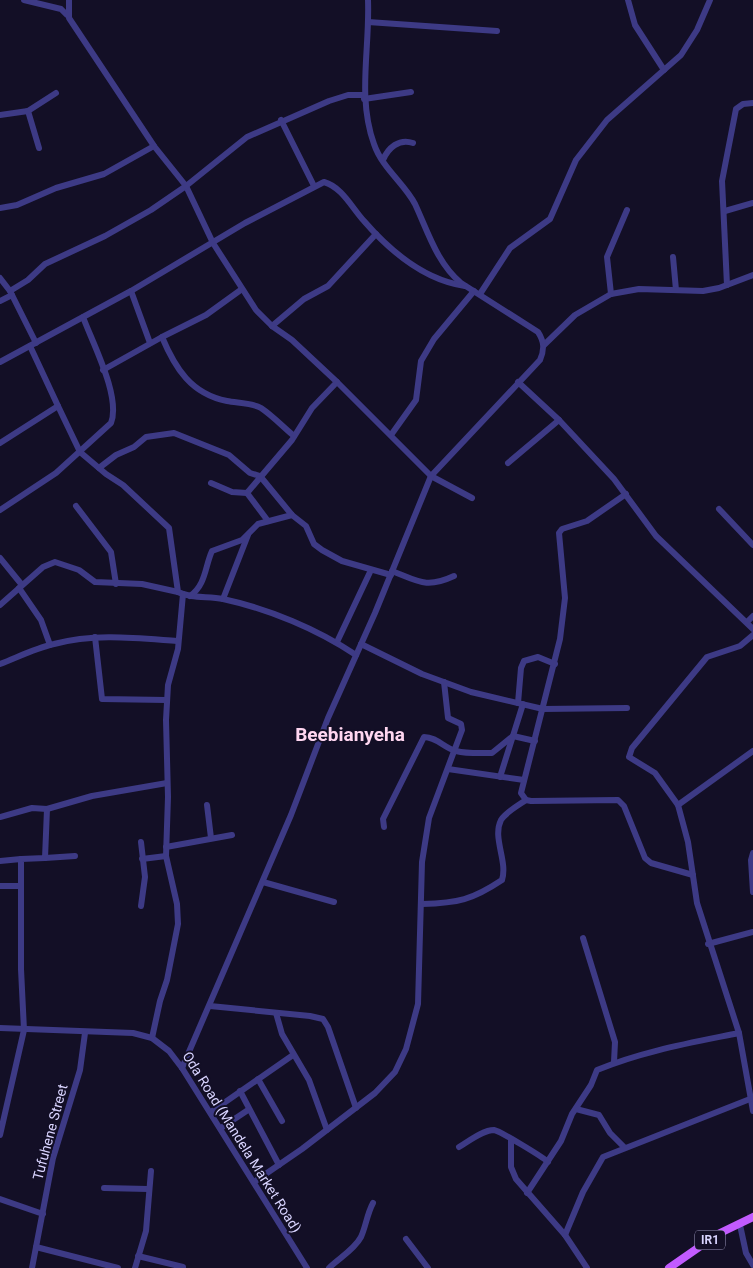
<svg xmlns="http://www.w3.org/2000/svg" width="753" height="1268" font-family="Roboto,sans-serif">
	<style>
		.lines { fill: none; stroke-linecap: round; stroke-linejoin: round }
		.minor { stroke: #3d3a85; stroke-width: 6 }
		.major { stroke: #c25bff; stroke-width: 8 }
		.labels { text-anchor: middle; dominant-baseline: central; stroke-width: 4; stroke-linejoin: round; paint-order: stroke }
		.shield { fill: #130f26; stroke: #9e99be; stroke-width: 1 }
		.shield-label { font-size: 12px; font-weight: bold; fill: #d9d4ff }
		.street-label { font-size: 14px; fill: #d9d4ff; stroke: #130f26 }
		.district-label { font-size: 19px; font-weight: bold; fill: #ffd6f0; stroke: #130f26 }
	</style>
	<rect width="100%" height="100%" fill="#130f26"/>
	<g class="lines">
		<g class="minor">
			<polyline points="24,0 61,9 67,15"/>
			<polyline points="69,0 69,18 154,146 186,186 213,243 256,310 272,326 292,340 337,382 431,476 472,498"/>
			<polyline points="628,0 635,25 664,70"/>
			<polyline points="368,22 497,31"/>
			<polyline points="364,99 411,92"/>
			<polyline points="28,111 39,148"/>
			<polyline points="0,115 28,111 56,93"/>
			<polyline points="281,120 314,186"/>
			<path d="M383,160C388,148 399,138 413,143"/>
			<polyline points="0,208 17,205 56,188 104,174 154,146"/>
			<polyline points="725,211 753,203"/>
			<polyline points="673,257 676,290"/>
			<polyline points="0,278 10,291 36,343"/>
			<polyline points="727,285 722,181 736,109 743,104 753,103"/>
			<polyline points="10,291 28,280 45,264 105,236 151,210 186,186 247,137 329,101 348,95 363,95"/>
			<polyline points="131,291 150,343"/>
			<polyline points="480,294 510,248 550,219 576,160 607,120 681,55 697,30 710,0"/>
			<polyline points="611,294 607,257 627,210"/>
			<polyline points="0,301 12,295"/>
			<polyline points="272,326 304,299 328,286 376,234"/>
			<path d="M162,337C175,368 191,394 227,401C237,403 253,403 261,408C273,416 283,427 294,436"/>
			<polyline points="544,345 575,315 611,294 639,289 703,291 719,288 753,275"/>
			<path d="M0,362L131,291L245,223L324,182C342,187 352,208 364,221C390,251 424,280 465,286"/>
			<polyline points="103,370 162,337 206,315 242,289"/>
			<polyline points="518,382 559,420 614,479 656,536 753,629"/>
			<path d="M58,406L80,452L106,474L123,485L169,528L178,592C191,599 208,596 223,599C269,609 317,629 356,655"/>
			<polyline points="391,435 416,400 421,361 434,339 474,291"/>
			<polyline points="0,443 58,406 30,346"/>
			<polyline points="508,463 559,420"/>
			<polyline points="99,468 116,455 134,447 146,437 174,433 229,455 250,473 260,476 292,515 306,526 314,544 322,550 342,561 391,575"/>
			<polyline points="211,483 232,492 247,493 292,440 312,408 337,382"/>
			<polyline points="247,493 268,521"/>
			<polyline points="626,494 587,521 562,529 559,533 565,598 560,639 521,793 526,800 531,801 618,800 624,806 645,858 651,863 693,875"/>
			<polyline points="76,506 111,552 116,584"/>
			<polyline points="719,509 753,545"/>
			<path d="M0,510L56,473L111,423C121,397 93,344 83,317"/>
			<polyline points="0,558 22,585"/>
			<path d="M392,571C418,581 426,589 454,576"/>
			<polyline points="19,588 41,620 50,645"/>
			<path d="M190,596C206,585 205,566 212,551L242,540L258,524L292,515"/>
			<polyline points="223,599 248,535"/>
			<polyline points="0,605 43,567 55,562 79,570 95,582 142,584 178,592"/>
			<polyline points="747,622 753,616"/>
			<polyline points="753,635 740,646 707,657 632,748 629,757 655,773 678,805 688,842 697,903 739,1033 753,1111"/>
			<polyline points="95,637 102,699 166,700"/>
			<polyline points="337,642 371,570"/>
			<polyline points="361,644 422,674 471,692 543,709 627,708"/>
			<path d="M0,664C18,657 36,648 54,644C95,633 136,638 177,641"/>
			<polyline points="518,703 521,668 524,661 538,657 555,664"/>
			<polyline points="448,769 524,780"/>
			<polyline points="500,777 523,704"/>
			<polyline points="207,805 211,838"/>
			<polyline points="678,805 753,751"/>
			<polyline points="0,817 32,808 47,809 92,796 167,783"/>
			<path d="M384,827L383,819L424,737C437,737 444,748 456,751C468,754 481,753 492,753L513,736L535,741"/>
			<polyline points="166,847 232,835"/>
			<polyline points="753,853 751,860 753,892"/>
			<polyline points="45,858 75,856"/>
			<polyline points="142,859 166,856"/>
			<polyline points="0,861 21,859"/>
			<polyline points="263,882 334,902"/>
			<polyline points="0,886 21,886"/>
			<path d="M422,904C458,903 472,900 502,880C508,861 492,838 501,820C506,812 519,805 526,800"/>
			<polyline points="141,906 145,877 141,842"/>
			<polyline points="583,938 615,1042 614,1062"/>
			<polyline points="708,944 753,932"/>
			<polyline points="210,1006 310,1016 323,1019 328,1027 356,1108"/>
			<polyline points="276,1013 282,1034 309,1080 327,1130"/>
			<polyline points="0,1028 133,1033 152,1038 169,1051 182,1068 307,1268"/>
			<polyline points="152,1038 160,1001 167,980 178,924 177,904 166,856 168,797 166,720 168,685 178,649 183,594"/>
			<path d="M182,1068L291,815L328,718L375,613L431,476L540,360C545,349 544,341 538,332L461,283C437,263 428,232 415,204C404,183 382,168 374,144C357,97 370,49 368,0"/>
			<polyline points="258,1079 282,1121"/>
			<polyline points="240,1091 279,1165"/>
			<polyline points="576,1109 599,1115 610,1133 624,1147"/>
			<polyline points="211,1112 293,1055"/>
			<polyline points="221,1128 248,1110"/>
			<polyline points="0,1135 24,1030 21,969 21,859 45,858 47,809"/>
			<polyline points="511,1139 511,1167 516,1179 565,1235 587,1268"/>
			<path d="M459,1147C469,1141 483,1130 494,1130C500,1131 543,1157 548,1162"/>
			<polyline points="254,1182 302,1149 375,1093 395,1072 406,1049 418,1004 422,862 429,818 462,730 461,724 448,718 444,682"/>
			<polyline points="104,1188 148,1189"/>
			<path d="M527,1193L561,1141L572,1114L591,1085L597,1070C643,1051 690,1043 739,1033"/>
			<polyline points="0,1199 43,1214"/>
			<polyline points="740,1225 746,1253 753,1265"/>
			<polyline points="565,1235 583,1192 603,1157 750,1099"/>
			<polyline points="406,1239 428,1268"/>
			<polyline points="36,1247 118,1268"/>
			<polyline points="138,1256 183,1267"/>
			<polyline points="32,1268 53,1158 80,1070 85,1033"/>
			<polyline points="135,1268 146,1231 151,1171"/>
			<path d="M329,1268C339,1258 354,1250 361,1237C366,1226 367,1214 373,1203"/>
		</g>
		<polyline class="major" points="669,1268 718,1234 753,1217"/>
	</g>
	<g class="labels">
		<rect class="shield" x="695" y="1230.5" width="30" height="19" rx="4"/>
		<g class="shield-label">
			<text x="710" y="1240">IR1</text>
		</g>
		<g class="street-label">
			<text transform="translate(50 1132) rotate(-75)">Tufuhene Street</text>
			<text transform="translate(242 1142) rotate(58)">Oda Road (Mandela Market Road)</text>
		</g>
		<g class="district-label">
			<text x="350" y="734">Beebianyeha</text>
		</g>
	</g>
</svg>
